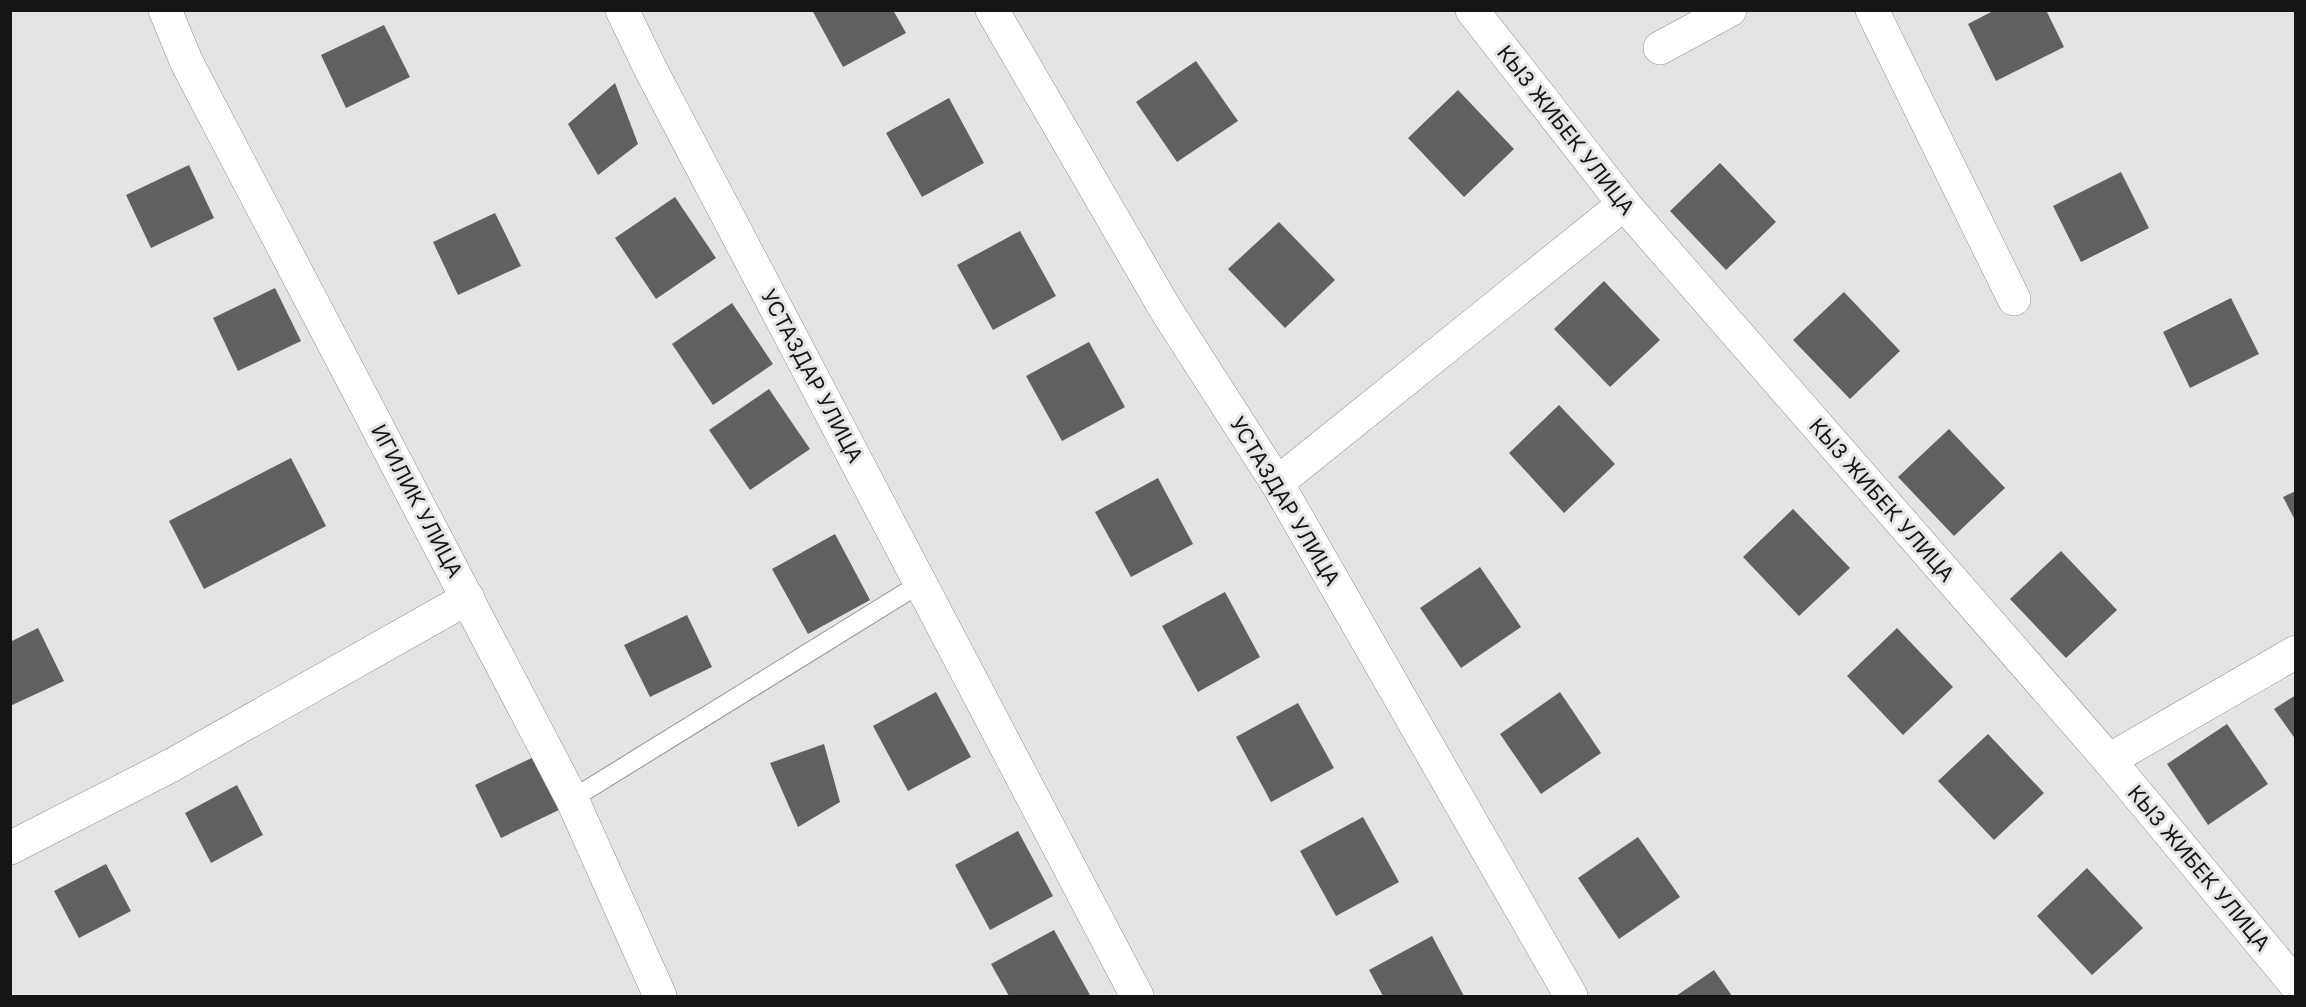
<svg xmlns="http://www.w3.org/2000/svg" width="2306" height="1007" font-family="Inter,sans-serif">
	<style>
		.building { fill: #5f6062 }
		.lines { fill: none; stroke-linecap: round; stroke-linejoin: round }
		.service-casing { stroke: #8e8f91; stroke-width: 20 }
		.minor-casing { stroke: #8e8f91; stroke-width: 34 }
		.service { stroke: #fff; stroke-width: 18 }
		.minor { stroke: #fff; stroke-width: 33 }
		.labels { text-anchor: middle; dominant-baseline: central; stroke-width: 6; stroke-linejoin: round; paint-order: stroke }
		.street-label { font-size: 21px; fill: #141515; stroke: #e3e4e6 }
	</style>
	<rect width="100%" height="100%" fill="#e3e4e6"/>
	<g class="building">
		<polygon points="812,10 893,10 906,33 843,67"/>
		<polygon points="1995,10 2046,10 2064,47 1996,81 1968,24"/>
		<polygon points="384,25 410,77 346,108 321,55"/>
		<polygon points="1196,61 1238,121 1177,162 1136,102"/>
		<polygon points="615,83 638,144 598,175 568,124"/>
		<polygon points="1458,90 1514,149 1464,197 1408,138"/>
		<polygon points="949,98 984,163 922,197 886,133"/>
		<polygon points="1720,163 1776,222 1726,270 1670,211"/>
		<polygon points="189,165 214,218 151,248 126,195"/>
		<polygon points="2121,172 2149,228 2081,262 2053,206"/>
		<polygon points="675,197 716,258 656,299 615,238"/>
		<polygon points="495,213 521,266 458,295 433,242"/>
		<polygon points="1279,222 1335,280 1285,328 1228,269"/>
		<polygon points="1020,231 1056,296 993,330 957,265"/>
		<polygon points="1604,281 1660,340 1610,387 1554,329"/>
		<polygon points="275,288 301,341 238,371 213,318"/>
		<polygon points="1844,292 1900,351 1850,399 1793,340"/>
		<polygon points="2231,298 2259,354 2190,388 2163,332"/>
		<polygon points="732,303 773,364 713,405 672,344"/>
		<polygon points="1089,342 1125,407 1062,441 1026,376"/>
		<polygon points="769,389 810,449 750,490 709,430"/>
		<polygon points="1559,405 1615,464 1564,513 1509,453"/>
		<polygon points="1949,429 2005,488 1954,536 1898,477"/>
		<polygon points="291,458 326,526 204,589 169,521"/>
		<polygon points="1158,478 1193,544 1131,577 1095,512"/>
		<polygon points="2296,491 2296,522 2283,497"/>
		<polygon points="1793,509 1850,568 1799,616 1743,557"/>
		<polygon points="835,534 870,600 808,634 772,569"/>
		<polygon points="2061,551 2117,610 2066,658 2010,599"/>
		<polygon points="1480,567 1521,627 1461,668 1420,608"/>
		<polygon points="1225,592 1260,657 1198,692 1162,626"/>
		<polygon points="687,615 712,667 650,697 624,645"/>
		<polygon points="38,628 64,681 10,706 10,642"/>
		<polygon points="1897,628 1953,687 1903,735 1847,676"/>
		<polygon points="936,692 971,757 908,791 873,726"/>
		<polygon points="1560,692 1601,753 1541,794 1500,734"/>
		<polygon points="2296,695 2296,740 2274,709"/>
		<polygon points="1298,703 1334,768 1271,802 1236,737"/>
		<polygon points="2227,724 2268,784 2208,825 2167,764"/>
		<polygon points="1988,734 2044,793 1994,840 1938,781"/>
		<polygon points="824,744 840,802 798,827 770,763"/>
		<polygon points="538,755 563,808 501,838 475,785"/>
		<polygon points="237,785 263,835 211,863 185,813"/>
		<polygon points="1363,817 1399,882 1336,916 1300,851"/>
		<polygon points="1018,831 1053,896 990,930 955,865"/>
		<polygon points="1638,837 1680,897 1619,939 1578,878"/>
		<polygon points="106,864 131,911 79,938 54,891"/>
		<polygon points="2087,868 2143,928 2092,975 2037,916"/>
		<polygon points="1054,930 1090,995 1009,996 991,964"/>
		<polygon points="1432,936 1464,996 1383,996 1369,970"/>
		<polygon points="1714,970 1732,996 1676,996"/>
	</g>
	<g class="lines">
		<defs>
			<polyline id="service" points="572,799 921,583"/>
			<g id="minor">
				<polyline points="165,10 187,63 572,799 660,996"/>
				<polyline points="622,10 651,70 1137,996"/>
				<polyline points="992,10 1166,310 1277,483 1571,996"/>
				<polyline points="1472,10 1624,204 2109,760 2296,985"/>
				<polyline points="1872,10 2014,299"/>
				<polyline points="1660,48 1730,10"/>
				<polyline points="1277,483 1624,204"/>
				<polyline points="2109,760 2296,652"/>
				<polyline points="10,848 172,765 468,598"/>
			</g>
		</defs>
		<use href="#service" class="service-casing"/>
		<use href="#minor" class="minor-casing"/>
		<use href="#service" class="service"/>
		<use href="#minor" class="minor"/>
	</g>
	<g class="labels">
		<g class="street-label">
			<text transform="translate(1566 130) rotate(52)">КЫЗ ЖИБЕК УЛИЦА</text>
			<text transform="translate(812 376) rotate(62)">УСТАЗДАР УЛИЦА</text>
			<text transform="translate(1882 500) rotate(49)">КЫЗ ЖИБЕК УЛИЦА</text>
			<text transform="translate(417 501) rotate(62)">ИГИЛИК УЛИЦА</text>
			<text transform="translate(1285 501) rotate(59)">УСТАЗДАР УЛИЦА</text>
			<text transform="translate(2199 868) rotate(50)">КЫЗ ЖИБЕК УЛИЦА</text>
		</g>
	</g>
	<rect width="2306" height="1007" fill="none" stroke="#141515" stroke-width="24"/>
</svg>
